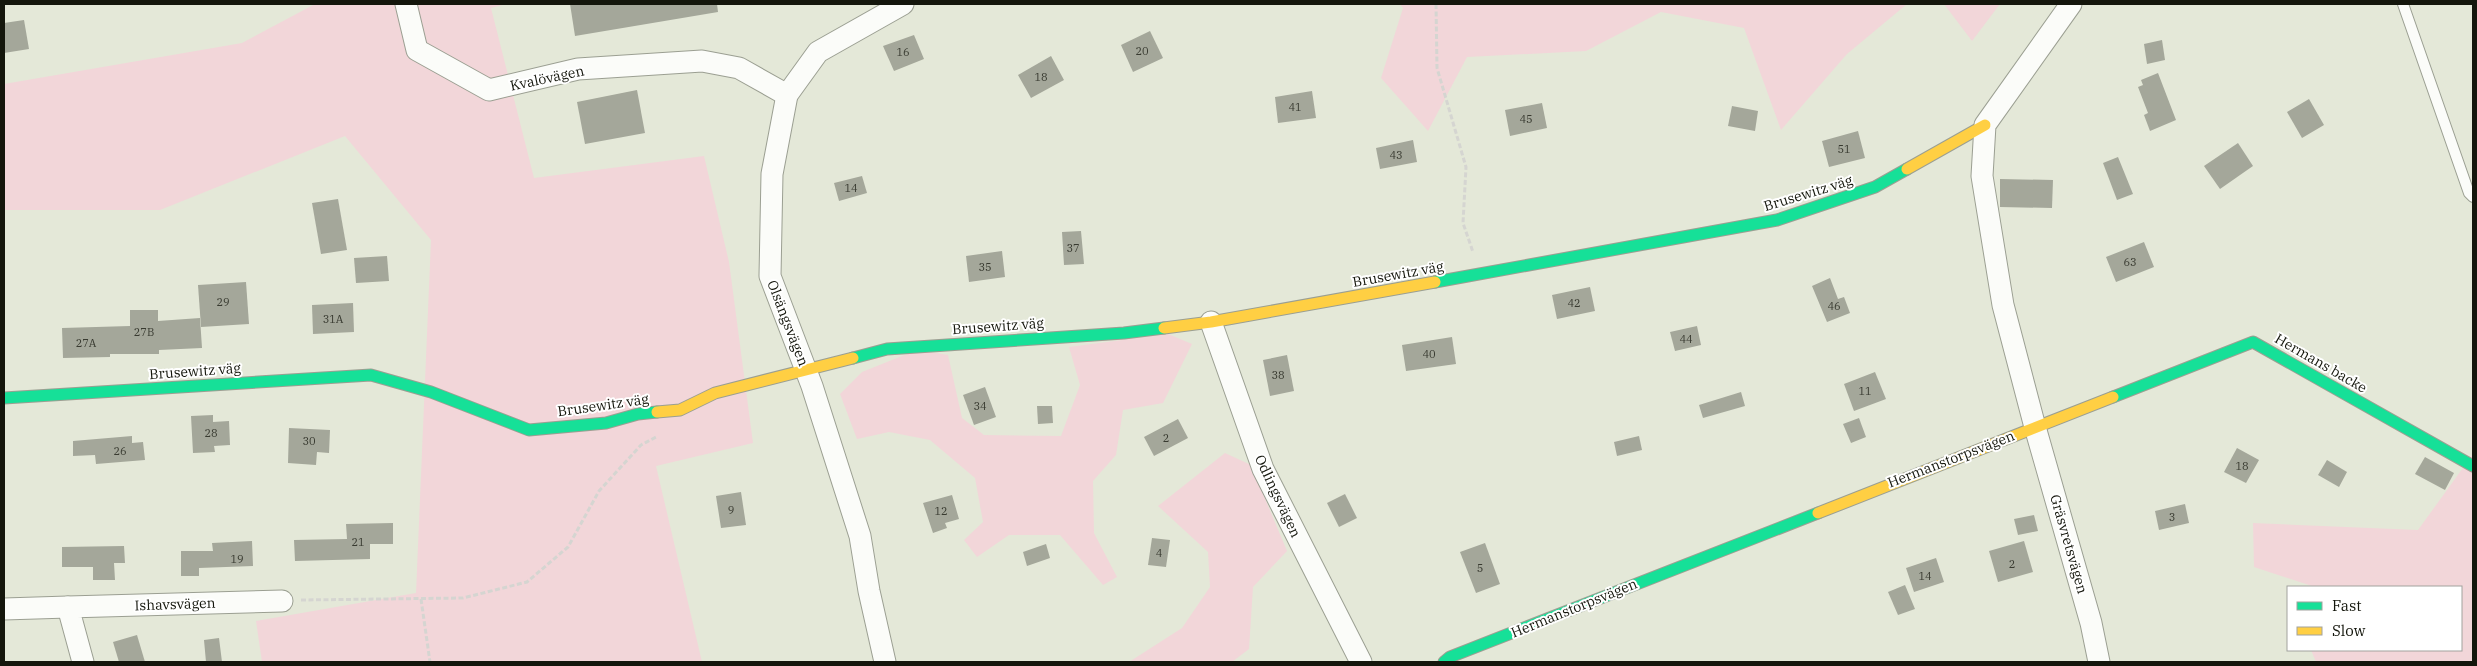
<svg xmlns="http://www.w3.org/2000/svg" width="2477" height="666" font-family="'IBM Plex Serif',serif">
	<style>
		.green { fill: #f2d6d9 }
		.building { fill: #a4a79a }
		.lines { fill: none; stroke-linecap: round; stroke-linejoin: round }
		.lane-casing { stroke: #9b9f92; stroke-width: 12 }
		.street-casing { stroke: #9b9f92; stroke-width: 23 }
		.fast-casing { stroke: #9b9f92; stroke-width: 13 }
		.slow-casing { stroke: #9b9f92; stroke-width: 13 }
		.path { stroke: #d5d5d1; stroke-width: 3; stroke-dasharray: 5 2.5; stroke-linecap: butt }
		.lane { stroke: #fbfcf9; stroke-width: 10 }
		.street { stroke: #fbfcf9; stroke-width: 21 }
		.fast { stroke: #16e098; stroke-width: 11 }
		.slow { stroke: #ffcf43; stroke-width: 11 }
		.labels { text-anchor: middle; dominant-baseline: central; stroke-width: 4; stroke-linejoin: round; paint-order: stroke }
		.number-label { font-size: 11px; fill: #383a30 }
		.street-label { font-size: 14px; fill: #14160c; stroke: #fff }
	</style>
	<rect width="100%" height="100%" fill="#e4e8d8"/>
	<g class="green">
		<polygon points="315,4 506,4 491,8 534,178 704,156 729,262 753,443 656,466 702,662 262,662 256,621 416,593 431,240 345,136 160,210 4,210 4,84 242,43"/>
		<polygon points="1400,4 1907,4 1847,54 1781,130 1744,28 1661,12 1586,51 1467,57 1428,131 1381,78 1403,8"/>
		<polygon points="1944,4 2000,4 1972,41"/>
		<polygon points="1168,334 1192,344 1163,403 1123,410 1116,455 1093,481 1094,533 1117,577 1103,585 1060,535 1009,535 977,557 964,540 983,522 975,478 930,440 889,432 857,439 840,394 862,372 917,350 948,355 962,418 984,435 1061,436 1080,385 1069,347"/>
		<polygon points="1225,453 1251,465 1287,551 1253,587 1249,649 1232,662 1129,662 1182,628 1210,587 1208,552 1158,506"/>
		<polygon points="2473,454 2473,662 2316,662 2311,650 2461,650 2461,587 2315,587 2254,567 2253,523 2418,530"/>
	</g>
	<g class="building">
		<polygon points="570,4 717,4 718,12 575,36"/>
		<polygon points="24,20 29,49 4,53 4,23"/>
		<polygon points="1150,31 1163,58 1133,72 1121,45"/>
		<polygon points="914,35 924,59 894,71 883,46"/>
		<polygon points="2162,40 2165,60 2147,64 2144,44"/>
		<polygon points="1051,56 1064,80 1031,98 1018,75"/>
		<polygon points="2158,73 2176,120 2150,131 2144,115 2148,113 2138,87 2143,85 2141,80"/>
		<polygon points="637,90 645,133 585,144 577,102"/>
		<polygon points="1312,91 1316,118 1278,123 1275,97"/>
		<polygon points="2309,99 2324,125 2302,138 2287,112"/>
		<polygon points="1542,103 1547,128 1510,136 1505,110"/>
		<polygon points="1732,106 1758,111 1755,131 1728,126"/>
		<polygon points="1858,131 1865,158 1829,167 1822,141"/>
		<polygon points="1413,140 1417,162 1380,169 1376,148"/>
		<polygon points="2238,143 2253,166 2220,189 2204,166"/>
		<polygon points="2118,157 2133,194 2117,200 2103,163"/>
		<polygon points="862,176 867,193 839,201 834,183"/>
		<polygon points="2000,179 2053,180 2052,208 2000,207"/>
		<polygon points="338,199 347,250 321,254 312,203"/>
		<polygon points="1081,231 1084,264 1064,265 1062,232"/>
		<polygon points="2144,242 2154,267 2116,282 2106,257"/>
		<polygon points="1002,251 1005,277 969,282 966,256"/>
		<polygon points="387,256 389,281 356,283 354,258"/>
		<polygon points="1830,278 1838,299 1844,297 1850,313 1827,322 1812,286"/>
		<polygon points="246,282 249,324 201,327 198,285"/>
		<polygon points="1590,287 1595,311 1557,319 1552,295"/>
		<polygon points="353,303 354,332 313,334 312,305"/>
		<polygon points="130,310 158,310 158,321 200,318 202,348 159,350 159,354 110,354 110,357 63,358 62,328 130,326"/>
		<polygon points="1697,326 1701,345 1675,351 1670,332"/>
		<polygon points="1452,337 1456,364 1406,371 1402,345"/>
		<polygon points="1287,355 1294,391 1270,396 1263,360"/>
		<polygon points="1875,372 1886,399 1854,411 1844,384"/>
		<polygon points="985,387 996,417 974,425 963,395"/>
		<polygon points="1741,392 1745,406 1703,418 1699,405"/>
		<polygon points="1037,406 1052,406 1053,423 1038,424"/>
		<polygon points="213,415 213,422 229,421 230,445 214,446 215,452 193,453 191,416"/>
		<polygon points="1859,418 1866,437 1851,443 1843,424"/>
		<polygon points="1178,419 1188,438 1154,456 1144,437"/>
		<polygon points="289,428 330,430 329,453 317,452 316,465 288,463"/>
		<polygon points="132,436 132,443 143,442 145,460 96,464 95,455 73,456 73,441"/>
		<polygon points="1639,436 1642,450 1617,456 1614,442"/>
		<polygon points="2237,448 2259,460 2246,483 2224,472"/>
		<polygon points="2425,457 2454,473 2445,490 2415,474"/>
		<polygon points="2327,460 2347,472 2339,487 2318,475"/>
		<polygon points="741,492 746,525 721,528 716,496"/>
		<polygon points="1345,494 1357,518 1339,527 1327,503"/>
		<polygon points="952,495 959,519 945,523 947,528 933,533 923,503"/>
		<polygon points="2185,504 2189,523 2159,530 2155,511"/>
		<polygon points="2034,515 2038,531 2018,535 2014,519"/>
		<polygon points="393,523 393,544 370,544 370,559 295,561 294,540 347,539 346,524"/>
		<polygon points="1152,538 1170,540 1166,567 1148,565"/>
		<polygon points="252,541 253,566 199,568 199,576 181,576 181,551 213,551 212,543"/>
		<polygon points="2024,541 2033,572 1998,582 1989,551"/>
		<polygon points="1485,543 1500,584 1476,593 1460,552"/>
		<polygon points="1046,544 1050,558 1027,566 1023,552"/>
		<polygon points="124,546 125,563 114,563 115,580 93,580 93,567 62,567 62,547"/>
		<polygon points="1936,558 1944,582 1914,592 1906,568"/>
		<polygon points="1905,585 1915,609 1898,615 1888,592"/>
		<polygon points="137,635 145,662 119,662 113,642"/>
		<polygon points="219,638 222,662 206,662 204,640"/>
	</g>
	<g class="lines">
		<defs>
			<polyline id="lane" points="2403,4 2469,193 2473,197"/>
			<g id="street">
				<polyline points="406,4 417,50 489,90 578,69 702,61 739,68 787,95"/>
				<polyline points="2071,4 1985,125 1982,176 2003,305 2035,427 2091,623 2099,662"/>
				<polyline points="1211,322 1263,469 1361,662"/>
				<polyline points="4,609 68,607"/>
				<polyline points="83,662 68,607 282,601"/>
				<polyline points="885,662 869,591 860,536 812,386 770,276 772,174 787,95 818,52 903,4"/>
			</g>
			<g id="fast">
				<polyline points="1435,282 1777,220 1875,187 1907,169"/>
				<polyline points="853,358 887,349 1124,333 1164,328"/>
				<polyline points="2113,397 2253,342 2473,466"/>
				<polyline points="4,398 371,375 431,392 529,430 606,423 638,414 657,412"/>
				<polyline points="1444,662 1450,657 1818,513"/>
			</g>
			<g id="slow">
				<polyline points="1907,169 1985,125"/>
				<polyline points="1164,328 1211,322 1435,282"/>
				<polyline points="657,412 680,410 715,393 853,358"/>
				<polyline points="1818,513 2113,397"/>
			</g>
		</defs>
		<use href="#lane" class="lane-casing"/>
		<use href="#street" class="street-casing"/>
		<use href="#fast" class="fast-casing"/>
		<use href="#slow" class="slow-casing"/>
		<g class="path">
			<polyline points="1436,4 1437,68 1466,167 1463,223 1473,252"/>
			<polyline points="421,599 430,662"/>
			<polyline points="301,600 463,598 527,582 568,547 599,491 641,445 658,436"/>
		</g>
		<use href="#lane" class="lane"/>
		<use href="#street" class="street"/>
		<use href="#fast" class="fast"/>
		<use href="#slow" class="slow"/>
	</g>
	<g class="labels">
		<g class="number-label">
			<text x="1142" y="51">20</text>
			<text x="903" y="52">16</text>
			<text x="1041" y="77">18</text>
			<text x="1295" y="107">41</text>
			<text x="1526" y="119">45</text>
			<text x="1844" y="149">51</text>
			<text x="1396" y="155">43</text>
			<text x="851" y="188">14</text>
			<text x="1073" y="248">37</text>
			<text x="2130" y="262">63</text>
			<text x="985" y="267">35</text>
			<text x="223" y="302">29</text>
			<text x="1574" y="303">42</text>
			<text x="1834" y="306">46</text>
			<text x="333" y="319">31A</text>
			<text x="144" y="332">27B</text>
			<text x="1686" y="339">44</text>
			<text x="86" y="343">27A</text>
			<text x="1429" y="354">40</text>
			<text x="1278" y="375">38</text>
			<text x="1865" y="391">11</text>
			<text x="980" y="406">34</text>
			<text x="211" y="433">28</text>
			<text x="1166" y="438">2</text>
			<text x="309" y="441">30</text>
			<text x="120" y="451">26</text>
			<text x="2242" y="466">18</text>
			<text x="731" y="510">9</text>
			<text x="941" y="511">12</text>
			<text x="2172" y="517">3</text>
			<text x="358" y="542">21</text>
			<text x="1159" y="553">4</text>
			<text x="237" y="559">19</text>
			<text x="2012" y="564">2</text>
			<text x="1480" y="568">5</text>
			<text x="1925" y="576">14</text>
		</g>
		<g class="street-label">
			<text transform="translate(547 78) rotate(-12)">Kvalövägen</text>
			<text transform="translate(1808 193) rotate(-17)">Brusewitz väg</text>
			<text transform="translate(1398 274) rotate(-10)">Brusewitz väg</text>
			<text transform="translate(788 323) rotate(69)">Olsängsvägen</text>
			<text transform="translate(998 326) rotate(-4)">Brusewitz väg</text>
			<text transform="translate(2321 363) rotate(30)">Hermans backe</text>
			<text transform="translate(195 371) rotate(-4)">Brusewitz väg</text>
			<text transform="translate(603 405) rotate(-8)">Brusewitz väg</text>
			<text transform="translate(1951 459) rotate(-21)">Hermanstorpsvägen</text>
			<text transform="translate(1278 496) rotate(65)">Odlingsvägen</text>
			<text transform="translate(2069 544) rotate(74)">Gräsvretsvägen</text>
			<text transform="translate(175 604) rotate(-2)">Ishavsvägen</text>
			<text transform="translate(1574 608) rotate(-22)">Hermanstorpsvägen</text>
		</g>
	</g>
	<rect width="2477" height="666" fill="none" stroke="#14160c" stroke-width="10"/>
	<rect x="2287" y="586" width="175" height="65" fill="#ffffff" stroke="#a1a29e"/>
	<rect x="2297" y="602" width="25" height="8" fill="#16e098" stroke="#a1a29e"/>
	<text x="2332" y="611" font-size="15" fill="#14160c">Fast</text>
	<rect x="2297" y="627" width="25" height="8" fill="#ffcf43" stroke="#a1a29e"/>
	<text x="2332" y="636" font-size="15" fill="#14160c">Slow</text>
</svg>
